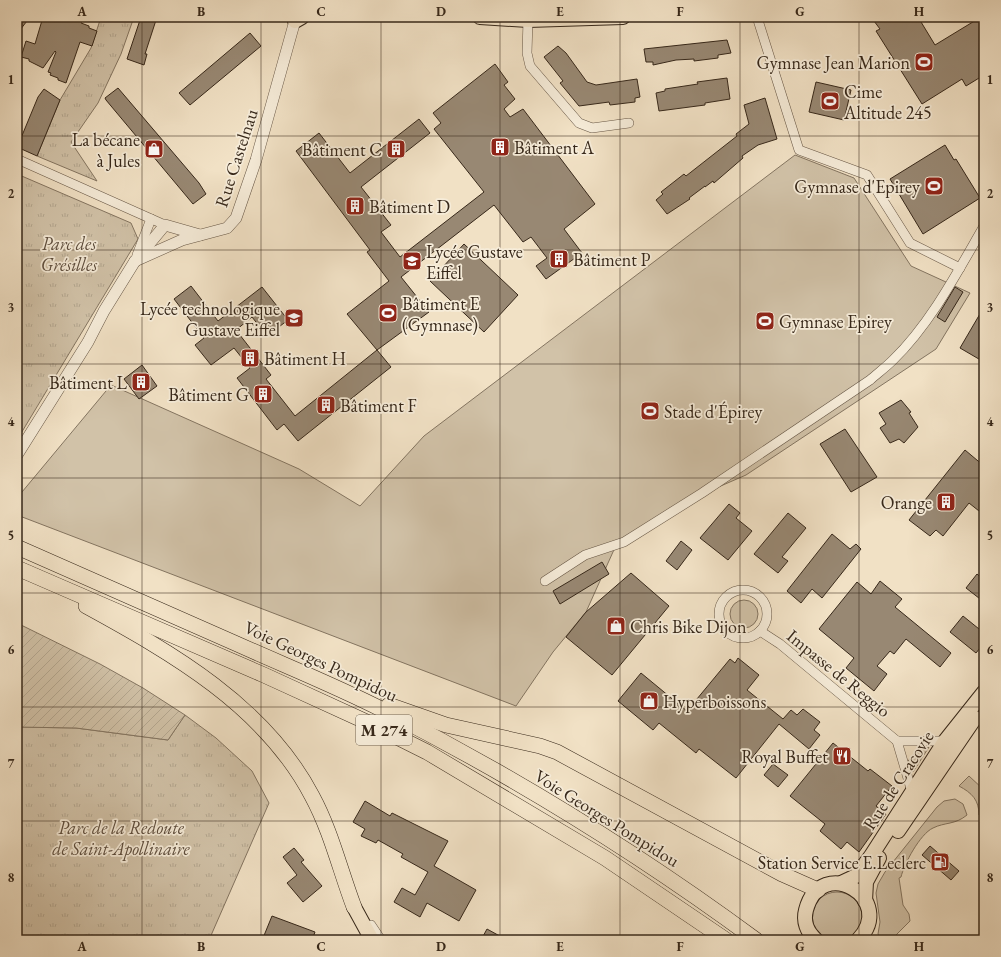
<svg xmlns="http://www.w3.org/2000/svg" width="1001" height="957" font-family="'EB Garamond',serif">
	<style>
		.grass { fill: #d1c2a8; stroke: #847561 }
		.park { fill: url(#park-tufts); stroke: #847561 }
		.garden { fill: url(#garden-furrows); stroke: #847561 }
		.building { fill: #988873; stroke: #37281a }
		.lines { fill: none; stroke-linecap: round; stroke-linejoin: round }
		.minor-casing { stroke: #665645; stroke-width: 10 }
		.tertiary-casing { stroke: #665645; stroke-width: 12 }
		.primary-casing { stroke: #37281a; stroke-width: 16 }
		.trunk-casing { stroke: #37281a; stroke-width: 16 }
		.minor { stroke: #f6ecd9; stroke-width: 9 }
		.tertiary { stroke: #f6ecd9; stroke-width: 11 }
		.primary { stroke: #f1e1c5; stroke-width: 14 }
		.trunk { stroke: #f1e1c5; stroke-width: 15 }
		.grid { fill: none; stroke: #37281a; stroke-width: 1; stroke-opacity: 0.55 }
		.labels { text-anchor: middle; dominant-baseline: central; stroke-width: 3.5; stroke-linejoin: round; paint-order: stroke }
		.shield { fill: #f6ecd9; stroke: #706353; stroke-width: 1 }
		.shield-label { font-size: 17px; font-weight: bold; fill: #37281a }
		.poi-label { font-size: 18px; fill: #37281a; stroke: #f6ecd9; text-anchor: start }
		.street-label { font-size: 18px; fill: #37281a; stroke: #f6ecd9 }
		.park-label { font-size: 18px; font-style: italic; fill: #5e4e3e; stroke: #f6ecd9 }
		.neatline { fill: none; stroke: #37281a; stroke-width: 1.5 }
		.grid-label { font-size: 13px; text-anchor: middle; font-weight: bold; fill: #37281a }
	</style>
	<defs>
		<pattern id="park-tufts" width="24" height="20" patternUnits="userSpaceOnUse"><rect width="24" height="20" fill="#d1c2a8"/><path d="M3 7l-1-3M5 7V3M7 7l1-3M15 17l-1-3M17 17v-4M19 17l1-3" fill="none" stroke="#b4a790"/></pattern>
		<pattern id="garden-furrows" width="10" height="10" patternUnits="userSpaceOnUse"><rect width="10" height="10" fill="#d1c2a8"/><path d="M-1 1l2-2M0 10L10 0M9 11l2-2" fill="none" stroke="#b4a790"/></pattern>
	</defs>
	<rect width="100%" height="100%" fill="#f1e1c5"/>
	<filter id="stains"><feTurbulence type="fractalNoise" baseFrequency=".005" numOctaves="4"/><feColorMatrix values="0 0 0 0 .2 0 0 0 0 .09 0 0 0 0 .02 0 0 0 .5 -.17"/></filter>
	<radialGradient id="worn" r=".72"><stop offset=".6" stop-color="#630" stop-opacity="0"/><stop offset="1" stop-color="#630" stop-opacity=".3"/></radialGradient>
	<g class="grass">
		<polygon points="795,155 854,178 911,266 970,293 936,349 746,475 670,508 617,543 586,612 553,652 516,706 17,515 17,498 111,385 299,469 360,506 424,436"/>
		<circle cx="744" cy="614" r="14"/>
		<polygon points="929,747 913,772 908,761 914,754"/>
		<path d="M969,776L984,790L983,818L979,815C979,800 972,793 959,786Z"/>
		<path d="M955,799L963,804L967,815C955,825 945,822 933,828C920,834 904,864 901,877L899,878L903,905L909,914L910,921L891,940H881L878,934L880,922L876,893L878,884L885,872L937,807L944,801Z"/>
		<circle cx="837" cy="917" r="25"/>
	</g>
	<g class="park">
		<polygon points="101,17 134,17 121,54 98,103 71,142 97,181 37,156 60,100 91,48"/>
		<polygon points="17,174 131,223 138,239 17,440"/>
		<polygon points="185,715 216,738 252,771 269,803 209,940 17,940 17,727 76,728 168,740"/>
	</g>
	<polygon class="garden" points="17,623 100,664 143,688 185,715 168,740 76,728 17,727"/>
	<g class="building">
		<polygon points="17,17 30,17 17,34"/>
		<polygon points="43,17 74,17 74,18 82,21 81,23 89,26 89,28 97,31 92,46 80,42 66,83 58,80 58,78 50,75 51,73 48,72 56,52 55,51 43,68 29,61 29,59 21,57 26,41 35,44"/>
		<polygon points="141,17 157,17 145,54 147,54 144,65 127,59"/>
		<polygon points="881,17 918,17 935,45 981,17 984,17 984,75 966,86 962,79 922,104 876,31 880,29 874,21"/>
		<polygon points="250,33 261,46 190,105 179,93"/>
		<polygon points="727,40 731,53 718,55 718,58 694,61 694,59 676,60 653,65 653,62 646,62 644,49"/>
		<polygon points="558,46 566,53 587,82 596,85 637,79 640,97 635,98 635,102 610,105 609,102 579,106 560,83 563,81 544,57"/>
		<polygon points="495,64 508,82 504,85 515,99 504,109 510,117 523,109 595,204 564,229 582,253 546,279 536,266 547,258 531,237 523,242 494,205 401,277 429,312 377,350 347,314 389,281 367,252 370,250 296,151 319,133 350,173 419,119 430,133 361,187 391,225 381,232 400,257 484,192 434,129 441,123 433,113"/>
		<polygon points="727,78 730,99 705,103 705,105 659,111 656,93 665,91 665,89 698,84 697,82"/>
		<polygon points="816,82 851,90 844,120 809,112"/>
		<polygon points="118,88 199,183 206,194 193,204 106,100 105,98"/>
		<polygon points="44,89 60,100 37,156 17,147 17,136 21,138 38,97"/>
		<polygon points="765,98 777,139 758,145 742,156 743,158 714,183 713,181 705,187 705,186 689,198 690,199 667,214 656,200 663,194 661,192 684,174 686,176 737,136 736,134 749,124 744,105"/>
		<polygon points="945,145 954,160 956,159 980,198 923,234 890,179"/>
		<polygon points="464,244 518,295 484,332 430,281"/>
		<polygon points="191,286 218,321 262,287 288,320 267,336 252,317 236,330 271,375 266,379 295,416 377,350 391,367 298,441 284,424 277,430 237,378 250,368 234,348 211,365 195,345 204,338 174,299"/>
		<polygon points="955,287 963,292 945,322 937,317"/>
		<polygon points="984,307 984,362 960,348"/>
		<polygon points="142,365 157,386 139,399 124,379"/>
		<polygon points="901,400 911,412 909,413 918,427 904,443 899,439 890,443 880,428 886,424 879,413"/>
		<polygon points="845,429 877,477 851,492 820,444"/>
		<polygon points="965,450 984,466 984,515 969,503 943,536 936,530 930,536 909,520"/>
		<polygon points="729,504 740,513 736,518 752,531 728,560 700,538"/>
		<polygon points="788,513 806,528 782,557 788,561 778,573 754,554"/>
		<polygon points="832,534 850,549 856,544 861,549 822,598 812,589 801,603 787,591"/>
		<polygon points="681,541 692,550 677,570 666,561"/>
		<polygon points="602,562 609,574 560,604 553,591"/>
		<polygon points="631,573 669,606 612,675 566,637 586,612"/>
		<polygon points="977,574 984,580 984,602 966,588"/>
		<polygon points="880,581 902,599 895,607 951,653 940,667 906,639 894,654 890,651 877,666 887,674 874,691 846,668 854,658 819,629 857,582 871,594"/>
		<polygon points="963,616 984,633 984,643 976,653 950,632"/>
		<polygon points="738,658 759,675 747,690 783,719 791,710 797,715 803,709 820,722 814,730 820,735 809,749 779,724 736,778 699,749 696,753 659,723 653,730 618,701 641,673 687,711 730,659 735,663"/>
		<polygon points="833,743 868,771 870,769 892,786 876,806 886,814 859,852 847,842 841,849 820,831 825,824 790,796"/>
		<polygon points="773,764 788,775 778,787 764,775"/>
		<polygon points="365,801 390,816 392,813 448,841 434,866 476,890 459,921 427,903 420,917 394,902 402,888 415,895 428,872 401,857 403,854 378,840 376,843 361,836 365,829 353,822"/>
		<polygon points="930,846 959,871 951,880 922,855"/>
		<polygon points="294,848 304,860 301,862 322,886 303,902 287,883 297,875 283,857"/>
		<polygon points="272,916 315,932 312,940 268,940 263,938"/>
		<polygon points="487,929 507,940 481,940"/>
	</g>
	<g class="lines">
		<defs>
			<g id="minor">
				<polyline points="757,17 799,150 867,175 910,243 960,268"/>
				<polyline points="528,20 527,53 530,66 579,123 592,128 629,123"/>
				<polyline points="17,159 165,225"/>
				<polyline points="137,255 151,219"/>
				<path d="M545,581L585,555L624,542L702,493L870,380C878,373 886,367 893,360C931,323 958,271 984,226"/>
				<circle cx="743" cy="614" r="24"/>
				<polyline points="760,631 780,644 897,741 912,792"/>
				<polyline points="897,741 945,741"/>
				<polyline points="371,925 381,940"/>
			</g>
			<g id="tertiary">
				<polyline points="135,261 182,240 227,228 236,218 256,160 296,17"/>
				<polyline points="17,455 88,342 104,311 135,261 165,225 200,235"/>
			</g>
			<g id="primary">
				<polyline points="480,17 528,20 623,17"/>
				<polyline points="295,21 302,17"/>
				<polyline points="898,831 975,718"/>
				<polyline points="841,883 856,876 871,856 945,741 984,692"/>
				<polyline points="865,901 866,882 879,858"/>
				<polyline points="354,907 372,940"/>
				<path d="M816,940C807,932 803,921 806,910C821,853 898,899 858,940"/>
			</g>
			<g id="trunk">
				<path d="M17,547C91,579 164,612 237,644C286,666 336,686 383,710C513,776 638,853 756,940"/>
				<polyline points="17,568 264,675 371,724 427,752 605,858 726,940"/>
				<path d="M86,606C172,653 265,706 312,796C331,831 340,870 354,907"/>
				<polyline points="389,705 446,725 540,746 557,752 782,874 818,890"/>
			</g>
		</defs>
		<use href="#minor" class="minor-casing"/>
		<use href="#tertiary" class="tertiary-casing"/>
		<use href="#primary" class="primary-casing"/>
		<use href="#trunk" class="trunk-casing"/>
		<use href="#minor" class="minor"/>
		<use href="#tertiary" class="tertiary"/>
		<use href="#primary" class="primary"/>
		<use href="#trunk" class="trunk"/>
	</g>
	<path class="grid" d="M142,17V940M261,17V940M381,17V940M500,17V940M620,17V940M740,17V940M859,17V940M17,136H984M17,250H984M17,364H984M17,478H984M17,593H984M17,707H984M17,821H984"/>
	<defs>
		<symbol id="stadium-square" viewBox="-11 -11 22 22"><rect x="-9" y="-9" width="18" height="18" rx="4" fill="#8f2418" stroke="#f6ecd9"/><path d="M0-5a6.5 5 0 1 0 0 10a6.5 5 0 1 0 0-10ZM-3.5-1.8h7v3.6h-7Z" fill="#fff"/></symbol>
		<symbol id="building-square" viewBox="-11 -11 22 22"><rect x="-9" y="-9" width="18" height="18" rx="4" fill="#8f2418" stroke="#f6ecd9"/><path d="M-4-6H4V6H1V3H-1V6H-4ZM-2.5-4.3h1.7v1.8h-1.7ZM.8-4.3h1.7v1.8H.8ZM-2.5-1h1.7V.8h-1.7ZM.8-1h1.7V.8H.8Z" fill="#fff"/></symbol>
		<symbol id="shop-square" viewBox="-11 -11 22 22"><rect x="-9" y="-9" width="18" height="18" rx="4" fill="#8f2418" stroke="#f6ecd9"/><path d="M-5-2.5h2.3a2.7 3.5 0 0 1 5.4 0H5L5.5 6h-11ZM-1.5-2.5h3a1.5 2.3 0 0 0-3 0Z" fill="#fff"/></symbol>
		<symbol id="school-square" viewBox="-11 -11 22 22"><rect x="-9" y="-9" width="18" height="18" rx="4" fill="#8f2418" stroke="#f6ecd9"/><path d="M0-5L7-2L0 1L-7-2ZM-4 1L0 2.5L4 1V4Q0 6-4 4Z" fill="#fff"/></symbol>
		<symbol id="restaurant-square" viewBox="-11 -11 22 22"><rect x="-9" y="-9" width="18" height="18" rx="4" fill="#8f2418" stroke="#f6ecd9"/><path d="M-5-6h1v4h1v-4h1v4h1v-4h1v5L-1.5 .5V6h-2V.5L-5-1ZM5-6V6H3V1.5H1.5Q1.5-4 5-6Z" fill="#fff"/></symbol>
		<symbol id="fuel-square" viewBox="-11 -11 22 22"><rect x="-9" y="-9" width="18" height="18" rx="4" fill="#8f2418" stroke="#f6ecd9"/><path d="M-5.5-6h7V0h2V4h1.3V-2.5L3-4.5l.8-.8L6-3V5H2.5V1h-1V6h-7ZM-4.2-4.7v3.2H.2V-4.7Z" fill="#fff"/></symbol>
	</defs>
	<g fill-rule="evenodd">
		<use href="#stadium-square" x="913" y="51" width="22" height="22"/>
		<use href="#stadium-square" x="819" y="90" width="22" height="22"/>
		<use href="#building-square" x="489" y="136" width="22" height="22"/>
		<use href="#shop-square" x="143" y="138" width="22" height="22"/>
		<use href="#building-square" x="385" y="138" width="22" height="22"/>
		<use href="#stadium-square" x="923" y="175" width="22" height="22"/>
		<use href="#building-square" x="344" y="195" width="22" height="22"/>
		<use href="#building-square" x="548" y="248" width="22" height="22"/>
		<use href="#school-square" x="401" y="250" width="22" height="22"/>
		<use href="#stadium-square" x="377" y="302" width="22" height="22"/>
		<use href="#school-square" x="283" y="307" width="22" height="22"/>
		<use href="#stadium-square" x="754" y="310" width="22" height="22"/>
		<use href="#building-square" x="239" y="347" width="22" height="22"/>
		<use href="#building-square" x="130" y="371" width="22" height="22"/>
		<use href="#building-square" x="252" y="383" width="22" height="22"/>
		<use href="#building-square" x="315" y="394" width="22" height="22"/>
		<use href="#stadium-square" x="639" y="400" width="22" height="22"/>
		<use href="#building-square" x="935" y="491" width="22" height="22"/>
		<use href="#shop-square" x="605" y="615" width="22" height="22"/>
		<use href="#shop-square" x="638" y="690" width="22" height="22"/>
		<use href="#restaurant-square" x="831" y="745" width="22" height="22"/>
		<use href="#fuel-square" x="929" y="851" width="22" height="22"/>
	</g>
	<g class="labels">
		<rect class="shield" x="356" y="715" width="56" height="30" rx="3"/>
		<g class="shield-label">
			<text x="384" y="730">M 274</text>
		</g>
		<g class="poi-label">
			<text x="910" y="62" text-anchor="end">Gymnase Jean Marion</text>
			<text x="844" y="91">Cime<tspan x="844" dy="21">Altitude 245</tspan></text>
			<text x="140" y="139" text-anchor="end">La bécane<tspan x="140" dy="21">à Jules</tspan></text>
			<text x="514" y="147">Bâtiment A</text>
			<text x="382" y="149" text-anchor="end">Bâtiment C</text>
			<text x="920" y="186" text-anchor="end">Gymnase d'Epirey</text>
			<text x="369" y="206">Bâtiment D</text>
			<text x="426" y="251">Lycée Gustave<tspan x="426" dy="21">Eiffel</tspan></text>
			<text x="573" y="259">Bâtiment P</text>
			<text x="402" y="303">Bâtiment E<tspan x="402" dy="21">(Gymnase)</tspan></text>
			<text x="280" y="308" text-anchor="end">Lycée technologique<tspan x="280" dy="21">Gustave Eiffel</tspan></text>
			<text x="779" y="321">Gymnase Epirey</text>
			<text x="264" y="358">Bâtiment H</text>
			<text x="127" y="382" text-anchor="end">Bâtiment L</text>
			<text x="249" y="394" text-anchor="end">Bâtiment G</text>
			<text x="340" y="405">Bâtiment F</text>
			<text x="664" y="411">Stade d'Épirey</text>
			<text x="932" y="502" text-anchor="end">Orange</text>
			<text x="630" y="626">Chris Bike Dijon</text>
			<text x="663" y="701">Hyperboissons</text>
			<text x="828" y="756" text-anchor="end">Royal Buffet</text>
			<text x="926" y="862" text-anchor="end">Station Service E.Leclerc</text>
		</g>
		<g class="street-label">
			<text transform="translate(236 158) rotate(-72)">Rue Castelnau</text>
			<text transform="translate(321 661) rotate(25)">Voie Georges Pompidou</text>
			<text transform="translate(839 673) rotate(39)">Impasse de Reggio</text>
			<text transform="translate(898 780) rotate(-57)">Rue de Cracovie</text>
			<text transform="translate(607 818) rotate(32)">Voie Georges Pompidou</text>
		</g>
		<g class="park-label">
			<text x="69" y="243">Parc des<tspan x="69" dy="21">Grésilles</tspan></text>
			<text x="121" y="827">Parc de la Redoute<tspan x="121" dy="21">de Saint-Apollinaire</tspan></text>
		</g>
	</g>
	<rect width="1001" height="957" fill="none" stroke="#f1e1c5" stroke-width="44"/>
	<rect x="22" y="22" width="957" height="913" class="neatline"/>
	<g class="grid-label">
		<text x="82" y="16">A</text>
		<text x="201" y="16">B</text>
		<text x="321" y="16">C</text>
		<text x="441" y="16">D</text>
		<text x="560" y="16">E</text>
		<text x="680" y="16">F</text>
		<text x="800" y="16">G</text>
		<text x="919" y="16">H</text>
		<text x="11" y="84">1</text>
		<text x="990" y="84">1</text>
		<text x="11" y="198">2</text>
		<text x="990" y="198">2</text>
		<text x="11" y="312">3</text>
		<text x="990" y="312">3</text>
		<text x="11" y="426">4</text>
		<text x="990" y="426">4</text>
		<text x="11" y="540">5</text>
		<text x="990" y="540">5</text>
		<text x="11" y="654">6</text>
		<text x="990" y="654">6</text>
		<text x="11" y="768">7</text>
		<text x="990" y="768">7</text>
		<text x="11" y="882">8</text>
		<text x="990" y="882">8</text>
		<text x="82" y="951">A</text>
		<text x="201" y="951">B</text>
		<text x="321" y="951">C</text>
		<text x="441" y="951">D</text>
		<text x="560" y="951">E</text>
		<text x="680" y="951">F</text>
		<text x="800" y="951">G</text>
		<text x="919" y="951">H</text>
	</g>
	<rect width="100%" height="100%" filter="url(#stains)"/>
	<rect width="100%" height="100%" fill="url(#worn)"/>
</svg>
